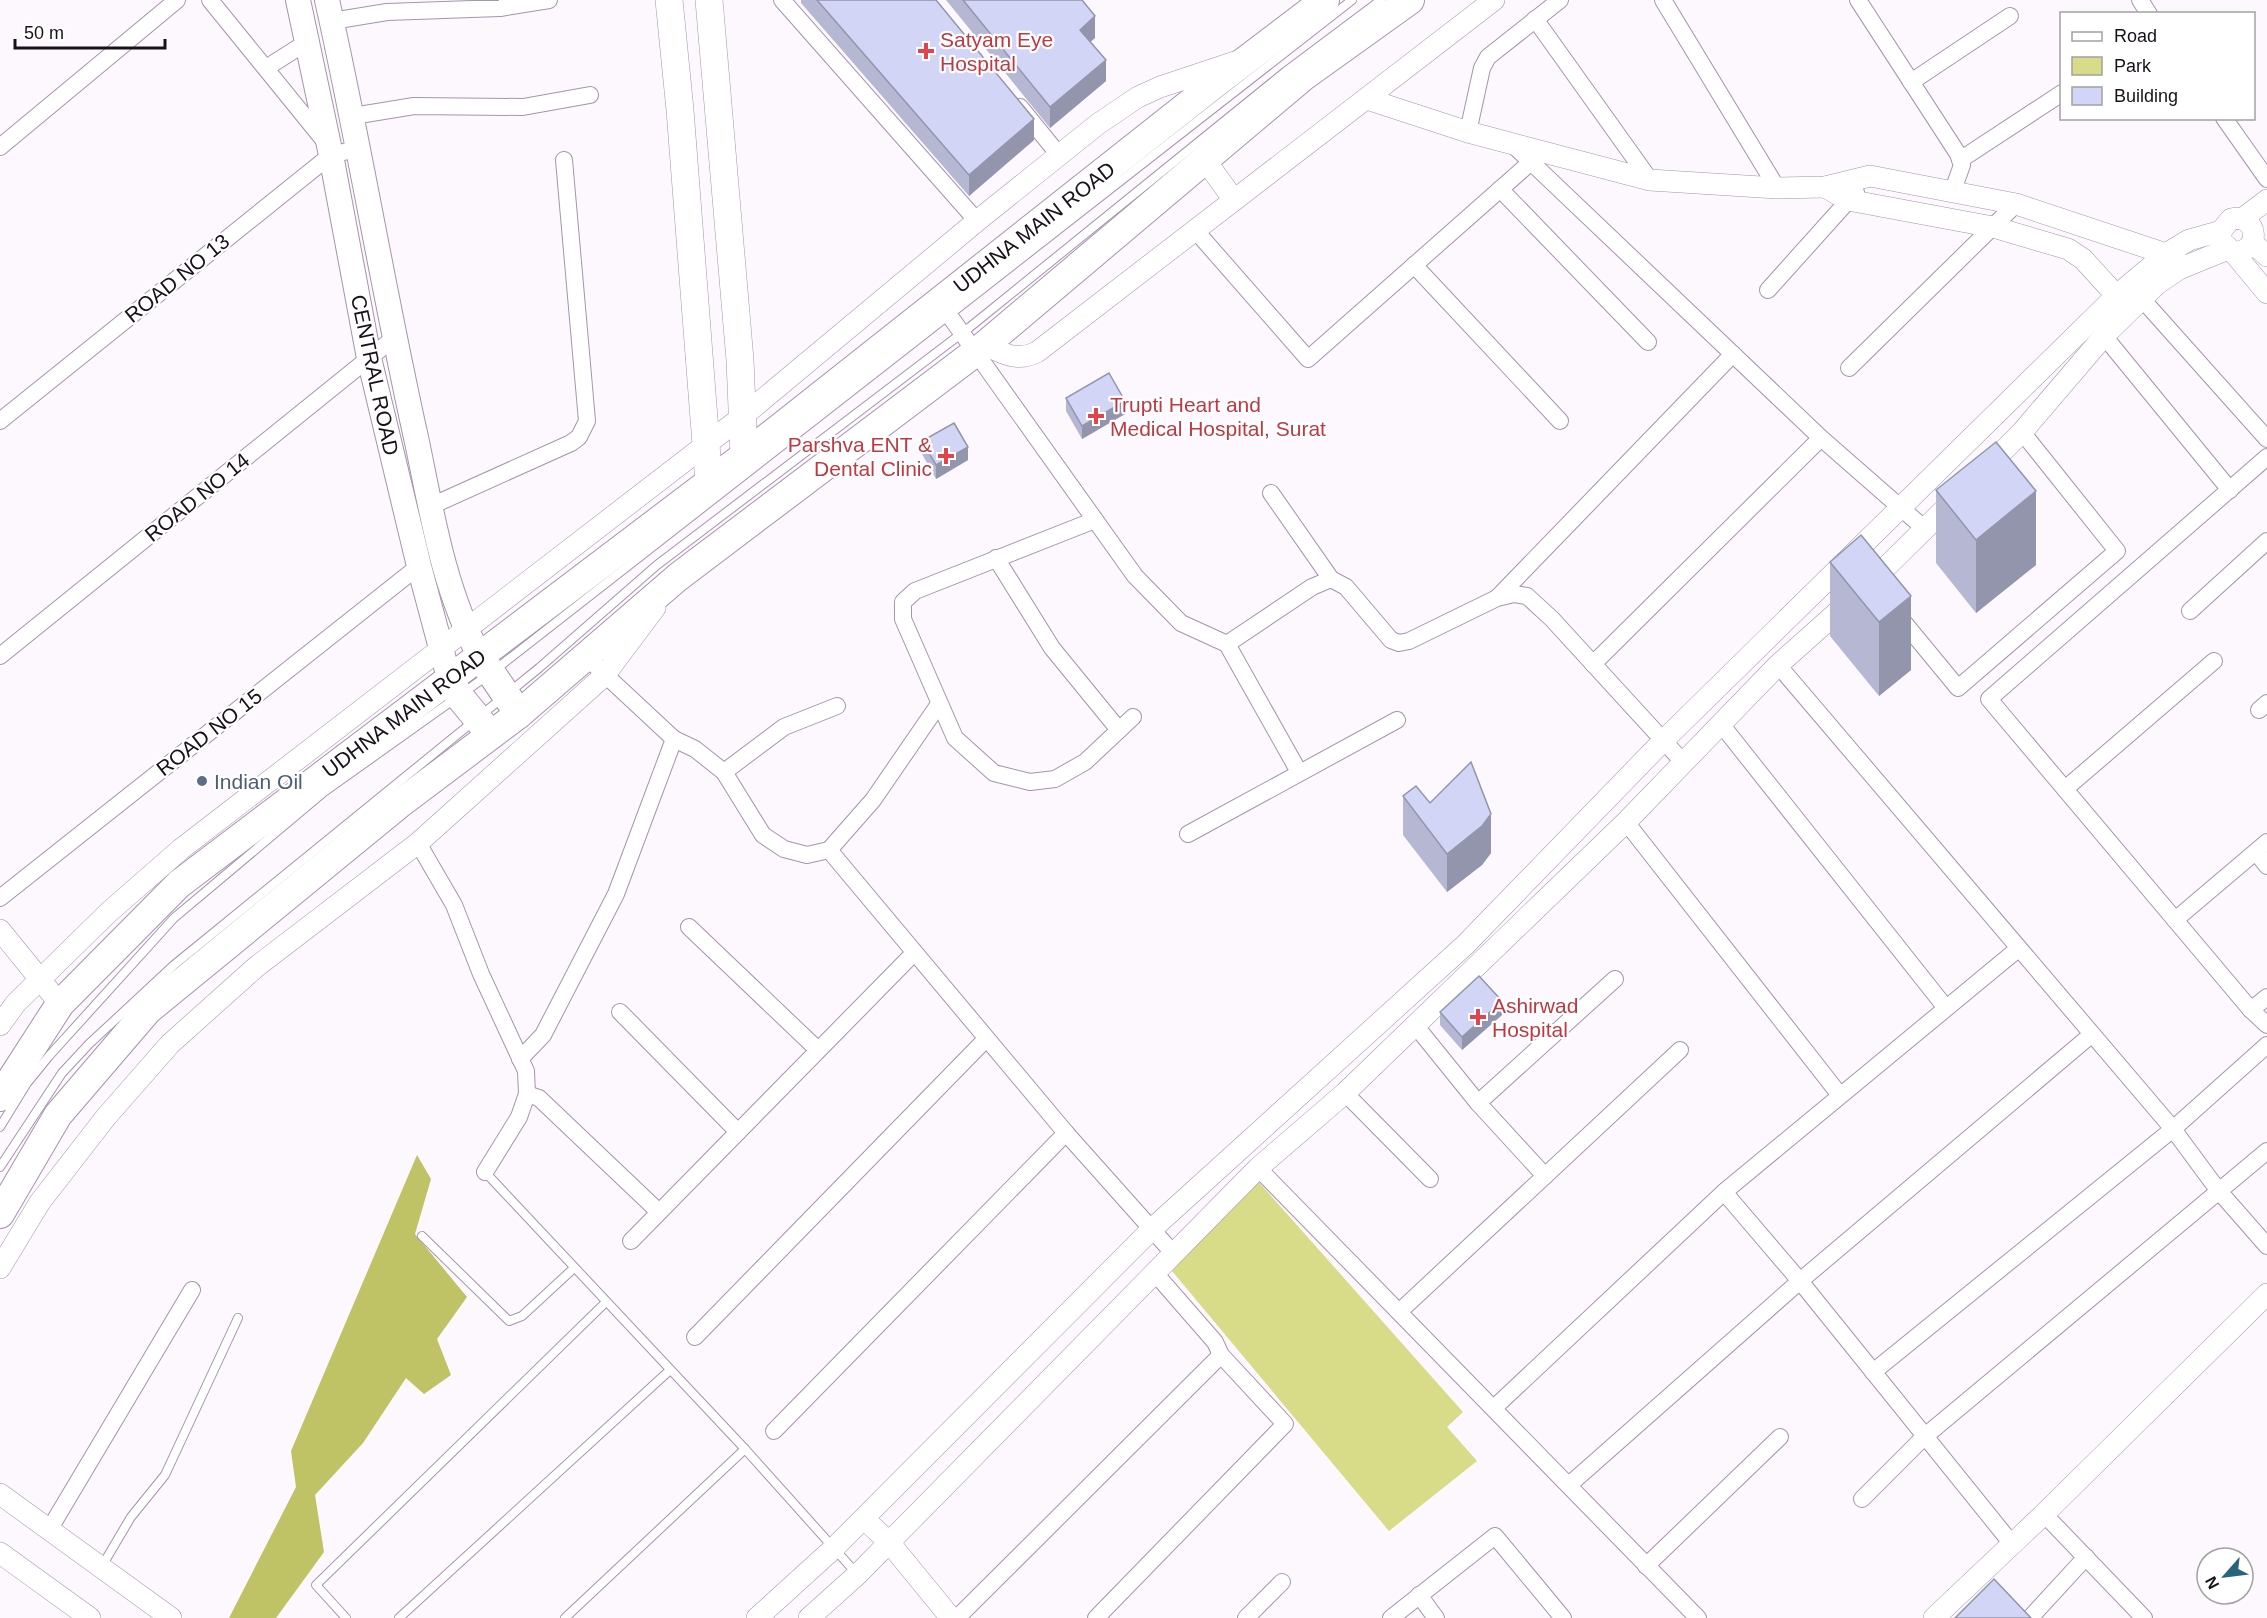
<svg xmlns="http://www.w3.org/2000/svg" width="2267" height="1618" font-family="Helvetica,sans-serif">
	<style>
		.green { fill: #d8db88 }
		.forest { fill: #bfc265 }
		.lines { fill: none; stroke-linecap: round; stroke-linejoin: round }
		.service-casing { stroke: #a793ad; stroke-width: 10 }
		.minor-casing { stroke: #a793ad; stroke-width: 18 }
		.tertiary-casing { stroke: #a793ad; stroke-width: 22 }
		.secondary-casing { stroke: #a793ad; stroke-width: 26 }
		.primary-casing { stroke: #a793ad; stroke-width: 28 }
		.trunk-casing { stroke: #a793ad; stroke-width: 30 }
		.service { stroke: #fff; stroke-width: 8 }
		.minor { stroke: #fff; stroke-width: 16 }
		.tertiary { stroke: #fff; stroke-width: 21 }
		.secondary { stroke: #fff; stroke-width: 24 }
		.primary { stroke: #fff; stroke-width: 27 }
		.trunk { stroke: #fff; stroke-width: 28 }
		.wall { fill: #b5b7d3 }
		.shaded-wall { fill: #9395ac }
		.building { fill: #d2d5f5; stroke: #9395ac; stroke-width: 1.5 }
		.health-dot { fill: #e0444e; stroke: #fff; stroke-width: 2 }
		.service-dot { fill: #5c6f8a; stroke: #fff; stroke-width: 2 }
		.labels { text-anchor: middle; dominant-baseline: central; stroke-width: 4.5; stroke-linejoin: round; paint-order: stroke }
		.health-label { font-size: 21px; fill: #be3a42; stroke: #fff; text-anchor: start }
		.street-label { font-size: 21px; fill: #18111a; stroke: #fff }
		.service-label { font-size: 21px; fill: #4e5e75; stroke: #fff; text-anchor: start }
	</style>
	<rect width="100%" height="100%" fill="#fcf8fe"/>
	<polygon class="green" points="1256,1179 1463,1412 1447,1427 1477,1461 1389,1531 1172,1271"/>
	<polygon class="forest" points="417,1155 431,1179 415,1234 467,1297 437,1339 451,1375 424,1394 406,1378 363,1443 315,1495 324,1552 276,1618 229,1618 296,1487 291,1451"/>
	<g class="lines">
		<defs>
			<g id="service">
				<polyline points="0,1127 27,1083 49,1056 174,918 324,792 491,673 1352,0"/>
				<polyline points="0,1167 62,1073 89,1044 174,965 539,668 657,565 970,327 1285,72 1381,0"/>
				<polyline points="485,1172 745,1449 857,1574"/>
				<polyline points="422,1236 509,1321 522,1316 574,1268"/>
				<polyline points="102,1566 131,1517 165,1475 238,1318"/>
				<polyline points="346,1618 316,1585 606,1302"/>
				<polyline points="399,1618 670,1370"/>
				<polyline points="565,1618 745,1449"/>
			</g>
			<g id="minor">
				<polyline points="210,0 327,144"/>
				<polyline points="782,0 977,221"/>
				<polyline points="1663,0 1777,188"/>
				<polyline points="1858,0 1958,154 1962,165 1953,190"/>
				<polyline points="2140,0 2149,14"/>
				<polyline points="1535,19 1650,180"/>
				<polyline points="332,21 387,12 500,8 549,0"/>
				<polyline points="266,68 307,42"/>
				<polyline points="1911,82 2010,16"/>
				<polyline points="1020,107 1059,155"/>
				<polyline points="353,116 414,106 523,107 590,95"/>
				<polyline points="2224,118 2267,179"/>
				<polyline points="1468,132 1482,68 1488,57 1560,0"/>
				<polyline points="1511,143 1821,438 1925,529"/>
				<polyline points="0,147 177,0"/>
				<polyline points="1960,160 2062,93"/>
				<polyline points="1500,189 1648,342"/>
				<polyline points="1195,230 1308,359 1531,162"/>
				<polyline points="1414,265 1560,421"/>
				<polyline points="1768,290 1856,192"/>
				<polyline points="2142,299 2267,439"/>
				<polyline points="939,301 1135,576 1181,623 1227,644 1299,772"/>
				<polyline points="2104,336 2230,490"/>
				<polyline points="1849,368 2016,204"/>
				<polyline points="0,421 331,155 360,148"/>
				<polyline points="2267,457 1989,699 2251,1010 2267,1025"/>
				<polyline points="1271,493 1331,579 1346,587 1391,640 1399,643 1409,641 1497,598 1514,594 1527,596 1552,619 1683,762"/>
				<polyline points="431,506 571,443 579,437 587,421 564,160"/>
				<polyline points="1095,520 915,591 903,602 903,619 955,738 994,773 1030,782 1055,779 1085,762 1133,717"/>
				<polyline points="996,558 1052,648 1119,730"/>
				<polyline points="1497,598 1733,354"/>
				<polyline points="2190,611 2267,541"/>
				<polyline points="1897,614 1958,688 2117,551 2022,432"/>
				<polyline points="1227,644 1312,587 1331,579"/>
				<polyline points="0,656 394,338"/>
				<polyline points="585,656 674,739 695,749 724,772 763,835 784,849 807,855 829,850 873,800 939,704"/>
				<polyline points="1593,664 1821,438"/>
				<polyline points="1778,665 2173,1129 2218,1190 2267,1246"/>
				<polyline points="2259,710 2267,703"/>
				<polyline points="1721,724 1946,1008"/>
				<polyline points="724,772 784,727 837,706"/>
				<polyline points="2065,789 2214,661"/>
				<polyline points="1626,822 1839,1094"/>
				<polyline points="1188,834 1397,720"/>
				<polyline points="418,843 454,905 481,974 526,1071 527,1094 519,1117 485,1172"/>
				<polyline points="829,850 1066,1133 1173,1253"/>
				<polyline points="2256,852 2267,866"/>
				<polyline points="0,898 419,566"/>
				<polyline points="2175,920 2267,842"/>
				<polyline points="689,927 818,1050"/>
				<polyline points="2251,1010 2267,997"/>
				<polyline points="620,1012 738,1132"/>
				<polyline points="1415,1025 1478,1103 1545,1176"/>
				<polyline points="520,1059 543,1035 616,894 674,739"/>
				<polyline points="1345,1093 1430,1179"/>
				<polyline points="527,1094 539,1098 659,1212"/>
				<polyline points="1478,1103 1615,979"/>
				<polyline points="1258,1168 1698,1618"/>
				<polyline points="1724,1192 1800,1281 2012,1544"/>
				<polyline points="631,1241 913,954"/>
				<polyline points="1399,1312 1680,1050"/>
				<polyline points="695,1337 986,1039"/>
				<polyline points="1873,1372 2173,1129 2267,1045"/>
				<polyline points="1495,1407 1724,1192 2018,949"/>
				<polyline points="774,1431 1066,1133"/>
				<polyline points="1569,1485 1800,1281 2091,1035"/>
				<polyline points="1862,1499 1924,1437 2267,1151"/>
				<polyline points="2044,1514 2144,1618"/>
				<polyline points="49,1530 192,1290"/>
				<polyline points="1646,1566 1780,1437"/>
				<polyline points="1419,1595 1436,1618"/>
				<polyline points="957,1618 1221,1355"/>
				<polyline points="1096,1618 1285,1424 1221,1355 1215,1342 1154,1272"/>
				<polyline points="1246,1618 1282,1582"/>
				<polyline points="1391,1618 1495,1536 1563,1618"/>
				<polyline points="2030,1618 2086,1557"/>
			</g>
			<g id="tertiary">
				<polyline points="1367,99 1468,132 1650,180 1777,188 1825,187 1870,176 2016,204 2175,257"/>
				<polyline points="1205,160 1234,200"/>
				<polyline points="1825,187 1848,200 1993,227 2068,249 2083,259 2125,305"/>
				<polyline points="2242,219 2267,200"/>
				<polyline points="2253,243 2267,256"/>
				<polyline points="2233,252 2267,293"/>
				<path d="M985,345C1004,354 1017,362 1037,352L1494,0"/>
				<polyline points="1983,471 2022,432 2104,336 2157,284 2179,269 2228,249"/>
				<polyline points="0,930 60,1004"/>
				<polyline points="0,1025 16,1003 109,912 181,849 743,416 977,221 1098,124 1138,97 1160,87 1235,62"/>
				<polyline points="0,1268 40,1202 106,1117 170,1044 256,967 418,843 604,676 655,608"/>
				<polyline points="0,1494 171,1618"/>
				<polyline points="864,1519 888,1541 951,1618"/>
				<polyline points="0,1553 90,1618"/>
				<path d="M757,1618L834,1548L1152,1229L1465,945L1664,740L2117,295L2166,254L2189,240L2221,231L2231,219C2259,213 2262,254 2233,252L2221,241V231"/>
				<polyline points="809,1618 858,1574 1258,1168 1345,1093 1626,822 1778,665 1871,582 1956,498"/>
				<polyline points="1934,1618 2044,1514 2267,1294"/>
			</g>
			<g id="secondary">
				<polyline points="298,0 331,155 369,358 419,566 449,678"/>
				<path d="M327,0C360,147 384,295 417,442C432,514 444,590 479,655"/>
			</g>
			<g id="primary">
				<polyline points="669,0 680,110 709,483"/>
				<polyline points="709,0 740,360 744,456"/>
			</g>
			<g id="trunk">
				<polyline points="479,655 519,714"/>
				<polyline points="449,678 459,696 491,735"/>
				<polyline points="0,1097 60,1004 179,884 744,456 1217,82 1325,0"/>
				<polyline points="0,1214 58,1115 148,1010 402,802 519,714 678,577 985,345 1304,76 1410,0"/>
			</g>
		</defs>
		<use href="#service" class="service-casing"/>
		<use href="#minor" class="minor-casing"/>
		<use href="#tertiary" class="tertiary-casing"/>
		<use href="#secondary" class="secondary-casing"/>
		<use href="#primary" class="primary-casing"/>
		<use href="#trunk" class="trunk-casing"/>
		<use href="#service" class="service"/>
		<use href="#minor" class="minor"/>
		<use href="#tertiary" class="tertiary"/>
		<use href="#secondary" class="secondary"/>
		<use href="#primary" class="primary"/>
		<use href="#trunk" class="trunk"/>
	</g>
	<g class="wall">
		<polygon points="801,0 936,0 1034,140 969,196 801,3"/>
		<polygon points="946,0 1082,0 1095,38 1090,42 1106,81 1050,128"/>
		<polygon points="1066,398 1125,414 1082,439 1066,411"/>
		<polygon points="922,441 968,460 936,479 922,454"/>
		<polygon points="1936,490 2036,565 1976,613 1936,563"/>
		<polygon points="1861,535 1911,670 1879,696 1830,636 1830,562"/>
		<polygon points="1403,796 1430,803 1491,853 1482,865 1447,892 1403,835"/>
		<polygon points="1440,1012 1502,1015 1462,1050 1440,1025"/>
	</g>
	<g class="shaded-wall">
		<polygon points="1095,16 1095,38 1080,51 1080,30"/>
		<polygon points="1106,60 1106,81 1050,128 1050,107"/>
		<polygon points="1034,119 1034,140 969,196 969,175"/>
		<polygon points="1125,401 1125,414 1082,439 1082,426"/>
		<polygon points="968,447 968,460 936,479 936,465"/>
		<polygon points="2036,491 2036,565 1976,613 1976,540"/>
		<polygon points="1911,596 1911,670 1879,696 1879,622"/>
		<polygon points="1491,814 1491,853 1482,865 1447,892 1447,854"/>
		<polygon points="1502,1001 1502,1015 1462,1050 1462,1037"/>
	</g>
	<g class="building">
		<polygon points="817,0 936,0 1034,119 969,175"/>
		<polygon points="963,0 1082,0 1095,16 1080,30 1106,60 1050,107"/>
		<polygon points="1109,373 1125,401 1082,426 1066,398"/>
		<polygon points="954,423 968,447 936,465 922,441"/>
		<polygon points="1996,442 2036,491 1976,540 1936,490"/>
		<polygon points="1861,535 1911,596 1879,622 1830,562"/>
		<polygon points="1471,762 1491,814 1482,826 1447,854 1403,796 1416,786 1430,803"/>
		<polygon points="1479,976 1502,1001 1462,1037 1440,1012"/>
		<polygon points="1994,1579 2031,1618 1955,1618"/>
	</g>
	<g class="health-dot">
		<path d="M923 42h6v6h6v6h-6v6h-6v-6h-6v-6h6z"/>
		<path d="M1093 407h6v6h6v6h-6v6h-6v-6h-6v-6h6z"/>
		<path d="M943 447h6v6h6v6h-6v6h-6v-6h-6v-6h6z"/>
		<path d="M1475 1008h6v6h6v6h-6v6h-6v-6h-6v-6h6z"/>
	</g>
	<circle class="service-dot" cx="202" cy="781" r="6"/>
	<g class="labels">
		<g class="health-label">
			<text x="940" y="39">Satyam Eye<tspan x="940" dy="24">Hospital</tspan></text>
			<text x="1110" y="404">Trupti Heart and<tspan x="1110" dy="24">Medical Hospital, Surat</tspan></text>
			<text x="932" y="444" text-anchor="end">Parshva ENT &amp;<tspan x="932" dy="24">Dental Clinic</tspan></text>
			<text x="1492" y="1005">Ashirwad<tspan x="1492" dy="24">Hospital</tspan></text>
		</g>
		<g class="street-label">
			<text transform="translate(1034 227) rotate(-38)">UDHNA MAIN ROAD</text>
			<text transform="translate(177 278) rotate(-39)">ROAD NO 13</text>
			<text transform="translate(375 375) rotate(78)">CENTRAL ROAD</text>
			<text transform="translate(197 497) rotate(-39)">ROAD NO 14</text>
			<text transform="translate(404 713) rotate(-37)">UDHNA MAIN ROAD</text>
			<text transform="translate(209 732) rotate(-38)">ROAD NO 15</text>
		</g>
		<g class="service-label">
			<text x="214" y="781">Indian Oil</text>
		</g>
	</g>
	<rect x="2060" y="12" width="195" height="108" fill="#ffffff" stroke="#a3a0a3" stroke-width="1.5"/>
	<rect x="2072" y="32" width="30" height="9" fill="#ffffff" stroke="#a3a0a3" stroke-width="1.5"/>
	<text x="2114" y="42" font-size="18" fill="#18111a">Road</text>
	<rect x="2072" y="57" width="30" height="18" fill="#d8db88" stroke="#a3a0a3" stroke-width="1.5"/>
	<text x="2114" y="72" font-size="18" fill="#18111a">Park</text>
	<rect x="2072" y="87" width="30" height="18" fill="#d2d5f5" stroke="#a3a0a3" stroke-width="1.5"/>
	<text x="2114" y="102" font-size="18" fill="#18111a">Building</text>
	<g transform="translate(2225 1576) rotate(242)"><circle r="28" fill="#ffffff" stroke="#a3a0a3" stroke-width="1.5"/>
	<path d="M0-4.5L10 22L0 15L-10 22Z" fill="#28657c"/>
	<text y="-9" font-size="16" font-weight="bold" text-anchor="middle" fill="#18111a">N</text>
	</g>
	<path d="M15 39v9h150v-9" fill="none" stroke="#18111a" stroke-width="3"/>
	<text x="24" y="39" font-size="18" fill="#18111a" stroke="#ffffff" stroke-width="4.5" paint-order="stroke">50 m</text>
</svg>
